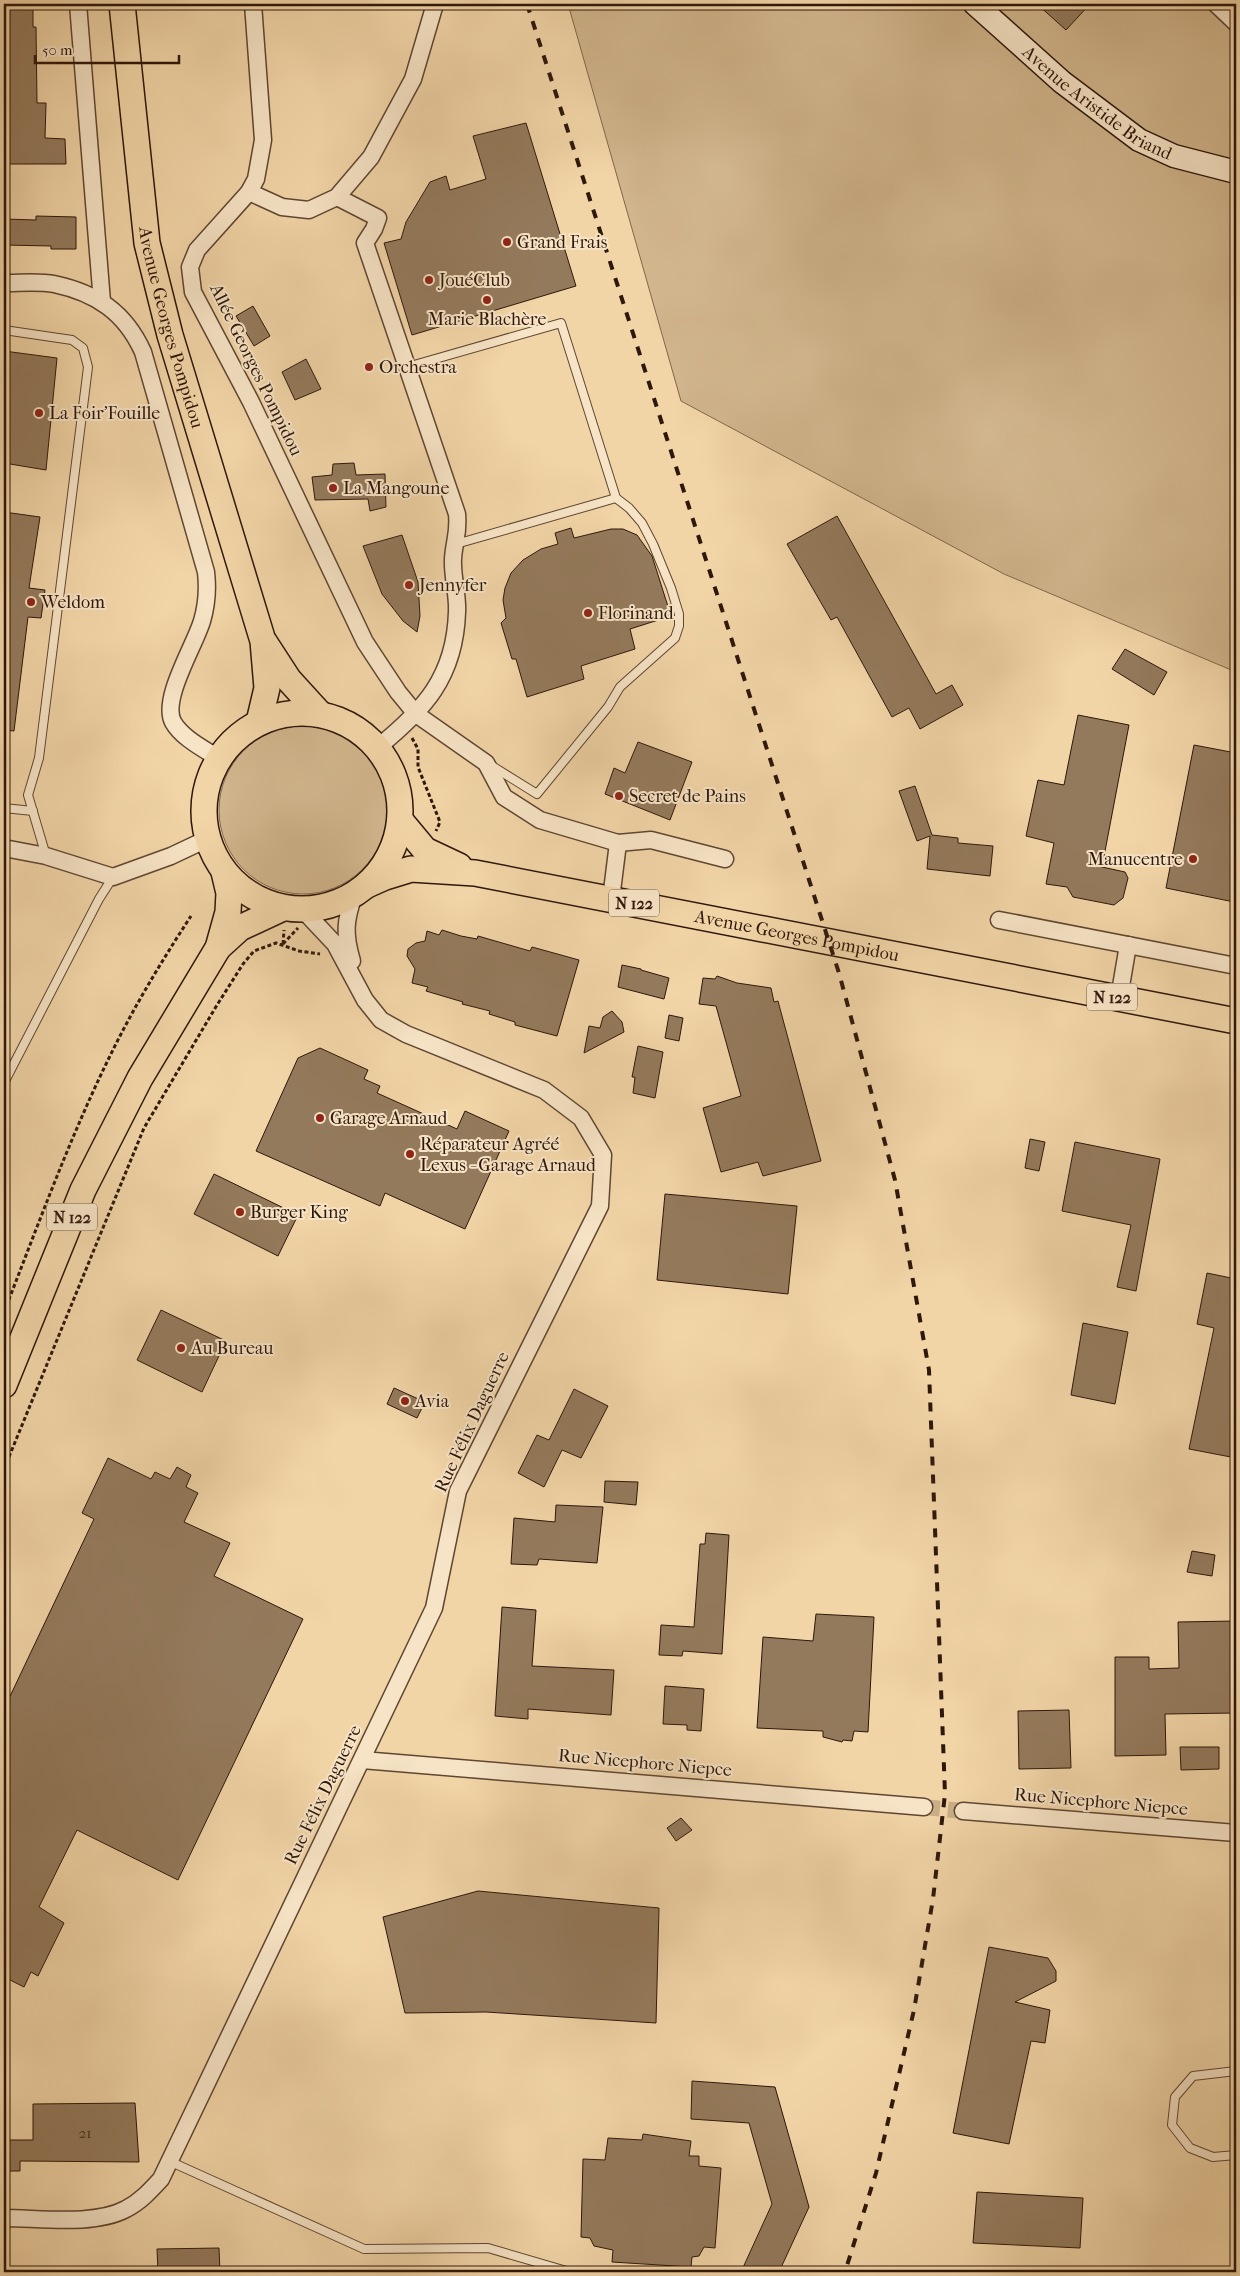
<svg xmlns="http://www.w3.org/2000/svg" width="1240" height="2276" font-family="'IM FELL French Canon',serif">
	<style>
		.green { fill: #d1b58c; stroke: #80664c }
		.building { fill: #947a5c; stroke: #2e170b }
		.lines { fill: none; stroke-linecap: round; stroke-linejoin: round }
		.street-tunnel { stroke: #cbaf88; stroke-width: 16; stroke-dasharray: 16 8; stroke-linecap: butt }
		.lane-casing { stroke: #5f4632; stroke-width: 10 }
		.street-casing { stroke: #5f4632; stroke-width: 19 }
		.secondary-casing { stroke: #2e170b; stroke-width: 25 }
		.primary-casing { stroke: #2e170b; stroke-width: 28 }
		.path { stroke: #2e170b; stroke-width: 3; stroke-dasharray: 4 2.5; stroke-linecap: butt }
		.lane { stroke: #f7e4c6; stroke-width: 8 }
		.street { stroke: #f7e4c6; stroke-width: 16 }
		.secondary { stroke: #f7e4c6; stroke-width: 22 }
		.primary { stroke: #f2d5a7; stroke-width: 25 }
		.rail { stroke: #2e170b; stroke-width: 4; stroke-dasharray: 9 9; stroke-linecap: butt }
		.poi-dot { fill: #8f2418; stroke: #f7e4c6; stroke-width: 2 }
		.labels { text-anchor: middle; dominant-baseline: central; stroke-width: 4; stroke-linejoin: round; paint-order: stroke }
		.number-label { font-size: 15px; fill: #48301f }
		.shield { fill: #f7e4c6; stroke: #6a5443; stroke-width: 1 }
		.shield-label { font-size: 16px; font-weight: bold; fill: #2e170b }
		.street-label { font-size: 18px; fill: #2e170b; stroke: #f7e4c6 }
		.poi-label { font-size: 18px; fill: #2e170b; stroke: #f7e4c6; text-anchor: start }
	</style>
	<rect width="100%" height="100%" fill="#f2d5a7"/>
	<filter id="stains"><feTurbulence type="fractalNoise" baseFrequency=".004" numOctaves="4"/><feColorMatrix values="0 0 0 0 .2 0 0 0 0 .09 0 0 0 0 .02 0 0 0 .5 -.17"/></filter>
	<radialGradient id="worn" r=".72"><stop offset=".6" stop-color="#630" stop-opacity="0"/><stop offset="1" stop-color="#630" stop-opacity=".3"/></radialGradient>
	<g class="green">
		<polygon points="568,4 1236,4 1236,672 1004,574 681,401"/>
		<circle cx="303" cy="810" r="84"/>
	</g>
	<g class="building">
		<polygon points="4,4 33,4 33,27 36,27 37,103 46,103 45,138 65,139 66,164 4,164"/>
		<polygon points="1037,4 1090,4 1066,30"/>
		<polygon points="526,123 576,286 412,335 384,243 401,239 406,222 430,182 446,176 450,190 486,179 473,136"/>
		<polygon points="36,216 76,217 76,249 51,249 51,246 4,245 4,219 36,220"/>
		<polygon points="253,306 270,336 254,346 236,316"/>
		<polygon points="4,351 57,358 46,470 4,463"/>
		<polygon points="306,359 321,389 295,400 282,372"/>
		<polygon points="354,463 356,475 385,474 386,507 370,511 368,499 315,500 312,477 332,475 333,464"/>
		<polygon points="4,512 40,517 29,588 45,590 41,618 28,617 14,731 4,730"/>
		<polygon points="837,516 936,694 952,685 963,705 920,729 909,708 892,717 837,617 831,620 787,544"/>
		<polygon points="571,528 574,538 611,529 623,529 637,535 652,556 671,616 630,629 635,649 581,666 584,679 527,697 516,659 512,659 501,623 506,618 503,600 505,588 511,573 523,560 541,549 558,544 555,533"/>
		<polygon points="402,535 418,582 420,616 417,632 403,621 382,594 363,546"/>
		<polygon points="1125,649 1167,672 1154,695 1112,669"/>
		<polygon points="1078,715 1129,725 1102,867 1125,872 1128,878 1123,898 1114,905 1073,897 1067,887 1046,884 1054,843 1026,836 1038,780 1064,785"/>
		<polygon points="638,742 692,762 670,820 605,794 614,768 625,773"/>
		<polygon points="1194,745 1236,753 1236,891 1234,902 1166,888"/>
		<polygon points="915,786 932,835 958,838 958,843 993,846 990,876 927,869 930,836 917,841 899,791"/>
		<polygon points="442,930 461,936 477,939 478,936 530,951 532,947 579,960 557,1036 515,1025 515,1022 489,1014 490,1011 462,1004 463,1002 426,991 428,987 412,983 415,969 407,956 408,949 416,943 425,941 427,931 439,935"/>
		<polygon points="622,965 641,969 641,970 669,978 664,999 618,987"/>
		<polygon points="717,976 737,983 771,988 774,1002 778,1001 821,1161 763,1176 758,1162 721,1172 703,1108 741,1096 716,1006 699,1004 703,978 715,979"/>
		<polygon points="612,1011 622,1022 624,1032 584,1053 589,1026 600,1028 603,1017"/>
		<polygon points="669,1015 683,1018 679,1041 665,1038"/>
		<polygon points="638,1046 663,1052 655,1098 633,1093 635,1077 632,1077"/>
		<polygon points="320,1048 368,1070 364,1079 380,1086 377,1093 457,1129 465,1111 509,1131 465,1229 385,1193 380,1206 256,1151 298,1058"/>
		<polygon points="1030,1139 1045,1142 1039,1171 1025,1168"/>
		<polygon points="1075,1142 1160,1159 1136,1291 1117,1287 1131,1225 1062,1211"/>
		<polygon points="214,1174 298,1215 278,1256 194,1214"/>
		<polygon points="665,1194 797,1206 788,1294 657,1280"/>
		<polygon points="1207,1273 1236,1279 1236,1458 1189,1449 1214,1328 1197,1324"/>
		<polygon points="161,1310 226,1341 202,1392 137,1360"/>
		<polygon points="1083,1323 1128,1332 1115,1404 1071,1395"/>
		<polygon points="394,1388 425,1402 417,1418 387,1404"/>
		<polygon points="574,1389 608,1406 581,1458 562,1450 544,1487 518,1473 537,1435 549,1440"/>
		<polygon points="108,1458 151,1479 155,1472 170,1479 177,1467 191,1475 186,1487 198,1493 184,1522 230,1543 214,1576 303,1619 178,1880 77,1830 39,1907 64,1923 38,1976 31,1972 24,1987 4,1977 4,1709 94,1519 82,1513"/>
		<polygon points="605,1481 638,1482 636,1505 604,1502"/>
		<polygon points="556,1505 603,1507 597,1563 539,1559 537,1565 511,1564 514,1518 555,1522"/>
		<polygon points="706,1533 729,1535 722,1654 683,1651 682,1656 659,1655 661,1625 694,1627 700,1544 705,1544"/>
		<polygon points="1192,1551 1215,1555 1212,1576 1187,1572"/>
		<polygon points="502,1607 536,1610 532,1666 614,1670 611,1715 528,1709 528,1719 495,1716"/>
		<polygon points="816,1614 874,1617 868,1732 854,1731 852,1741 843,1740 842,1742 823,1737 823,1731 757,1728 763,1637 813,1641"/>
		<polygon points="1236,1621 1236,1713 1165,1714 1166,1755 1115,1756 1115,1657 1149,1657 1149,1669 1179,1668 1178,1622"/>
		<polygon points="665,1686 704,1689 701,1731 687,1730 687,1725 663,1724"/>
		<polygon points="1069,1710 1071,1768 1019,1769 1018,1711"/>
		<polygon points="1180,1747 1219,1747 1219,1769 1181,1770"/>
		<polygon points="681,1818 692,1830 676,1841 667,1828"/>
		<polygon points="478,1891 659,1908 656,2023 486,2012 405,2013 383,1917"/>
		<polygon points="989,1947 1048,1958 1056,1971 1056,1981 1015,2002 1050,2010 1045,2043 1031,2041 1009,2144 953,2133"/>
		<polygon points="692,2081 775,2087 809,2207 779,2272 741,2272 772,2204 749,2123 691,2119"/>
		<polygon points="135,2103 139,2162 20,2161 20,2171 4,2171 4,2140 33,2140 33,2104"/>
		<polygon points="643,2134 691,2141 689,2156 699,2156 699,2166 721,2168 715,2248 704,2247 699,2256 692,2257 691,2267 612,2262 613,2250 594,2246 590,2238 581,2237 583,2159 605,2160 608,2138 642,2140"/>
		<polygon points="977,2192 1083,2198 1080,2248 973,2243"/>
		<polygon points="219,2248 220,2272 158,2272 157,2249"/>
	</g>
	<g class="lines">
		<polyline class="street-tunnel" points="924,1807 963,1811"/>
		<defs>
			<g id="lane">
				<polyline points="4,330 72,340 83,348 88,367 39,758 28,795 46,856"/>
				<polyline points="407,367 561,323 616,498 629,508 642,523 653,544 671,588 679,614 679,626 675,638 620,687 608,707 537,794 492,766"/>
				<polyline points="456,544 616,498"/>
				<polyline points="4,808 33,811"/>
				<polyline points="4,1083 99,899 113,877"/>
				<polyline points="1236,2071 1193,2076 1175,2097 1172,2125 1190,2148 1213,2157 1236,2155"/>
				<polyline points="169,2161 364,2249 488,2248 570,2272"/>
			</g>
			<g id="street">
				<polyline points="78,4 102,302"/>
				<polyline points="253,4 263,140 256,179 249,192 197,250 190,267 193,292 251,402 365,642 398,692 416,714 486,763 504,797 540,820 618,843 651,840 725,859"/>
				<polyline points="1216,4 1236,23"/>
				<polyline points="249,192 282,207 309,210 337,197 371,157 413,79 435,4"/>
				<path d="M337,197L378,218L374,229L365,243L457,514C459,534 454,541 453,559C452,576 458,594 457,612C455,677 424,710 377,748"/>
				<path d="M4,283C20,283 39,281 54,284C96,293 125,312 143,352L206,572C208,589 207,604 202,621C195,645 161,699 173,722C182,738 204,749 218,758"/>
				<polyline points="4,848 46,856 113,877 171,856 207,839"/>
				<polyline points="611,899 618,843"/>
				<polyline points="999,920 1236,966"/>
				<path d="M352,961C344,934 345,921 354,895"/>
				<polyline points="1119,998 1128,945"/>
				<polyline points="362,1760 924,1807"/>
				<polyline points="963,1811 1236,1833"/>
				<path d="M4,2218C40,2218 94,2226 126,2209C140,2202 150,2191 161,2179L434,1608L458,1491L600,1206L603,1155L581,1118L544,1090L406,1034L381,1020L365,1000L335,944L303,910"/>
			</g>
			<g id="secondary">
				<path id="s1" d="M975,4L1062,82L1139,140L1174,156L1236,172"/>
			</g>
			<g id="primary">
				<path id="s2" d="M122,4L147,243L170,335L263,641L267,688L259,722"/>
				<polyline points="265,643 289,680 320,714"/>
				<circle cx="302" cy="811" r="98"/>
				<polyline points="400,820 425,850 459,866"/>
				<path id="s3" d="M367,885L385,877L411,869L475,873L1236,1021"/>
				<polyline points="218,948 240,928 283,908"/>
				<polyline points="4,1385 83,1190 140,1078 218,948 228,912 229,893 224,872"/>
			</g>
		</defs>
		<use href="#lane" class="lane-casing"/>
		<use href="#street" class="street-casing"/>
		<use href="#secondary" class="secondary-casing"/>
		<use href="#primary" class="primary-casing"/>
		<g class="path">
			<polyline points="412,738 418,749 418,767 440,822 436,831"/>
			<polyline points="283,944 298,928"/>
			<polyline points="283,944 284,930"/>
			<path d="M4,1312C37,1228 68,1142 108,1060C132,1010 161,962 191,916"/>
			<polyline points="4,1469 144,1128 217,1005 243,964 254,951 276,943 299,951 320,954"/>
		</g>
		<use href="#lane" class="lane"/>
		<use href="#street" class="street"/>
		<use href="#secondary" class="secondary"/>
		<use href="#primary" class="primary"/>
		<polyline class="rail" points="527,4 839,973 895,1180 929,1370 945,1794 933,1899 914,2010 876,2173 845,2272"/>
	</g>
	<g class="poi-dot">
		<circle cx="507" cy="242" r="5"/>
		<circle cx="429" cy="280" r="5"/>
		<circle cx="487" cy="300" r="5"/>
		<circle cx="369" cy="367" r="5"/>
		<circle cx="39" cy="413" r="5"/>
		<circle cx="333" cy="488" r="5"/>
		<circle cx="409" cy="585" r="5"/>
		<circle cx="31" cy="602" r="5"/>
		<circle cx="588" cy="613" r="5"/>
		<circle cx="619" cy="796" r="5"/>
		<circle cx="1193" cy="859" r="5"/>
		<circle cx="320" cy="1118" r="5"/>
		<circle cx="410" cy="1154" r="5"/>
		<circle cx="240" cy="1212" r="5"/>
		<circle cx="181" cy="1348" r="5"/>
		<circle cx="405" cy="1401" r="5"/>
	</g>
	<g class="labels">
		<g class="number-label">
			<text x="85" y="2133">21</text>
		</g>
		<g class="shield">
			<rect x="609" y="889.5" width="50" height="27" rx="4"/>
			<rect x="1087" y="983.5" width="50" height="27" rx="4"/>
			<rect x="47" y="1203.5" width="50" height="27" rx="4"/>
		</g>
		<g class="shield-label">
			<text x="634" y="903">N 122</text>
			<text x="1112" y="997">N 122</text>
			<text x="72" y="1217">N 122</text>
		</g>
		<g class="street-label">
			<text stroke="none"><textPath href="#s1" startOffset="158">Avenue Aristide Briand</textPath></text>
			<text stroke="none"><textPath href="#s2" startOffset="328">Avenue Georges Pompidou</textPath></text>
			<text transform="translate(256 370) rotate(64)">Allée Georges Pompidou</text>
			<text stroke="none"><textPath href="#s3" startOffset="439">Avenue Georges Pompidou</textPath></text>
			<text transform="translate(472 1422) rotate(-65)">Rue Félix Daguerre</text>
			<text transform="translate(645 1763) rotate(5)">Rue Nicephore Niepce</text>
			<text transform="translate(323 1795) rotate(-64)">Rue Félix Daguerre</text>
			<text transform="translate(1101 1802) rotate(5)">Rue Nicephore Niepce</text>
		</g>
		<g class="poi-label">
			<text x="517" y="242">Grand Frais</text>
			<text x="439" y="280">JouéClub</text>
			<text x="487" y="319" text-anchor="middle">Marie Blachère</text>
			<text x="379" y="367">Orchestra</text>
			<text x="49" y="413">La Foir'Fouille</text>
			<text x="343" y="488">La Mangoune</text>
			<text x="419" y="585">Jennyfer</text>
			<text x="41" y="602">Weldom</text>
			<text x="598" y="613">Florinand</text>
			<text x="629" y="796">Secret de Pains</text>
			<text x="1183" y="859" text-anchor="end">Manucentre</text>
			<text x="330" y="1118">Garage Arnaud</text>
			<text x="420" y="1144">Réparateur Agréé<tspan x="420" dy="21">Lexus - Garage Arnaud</tspan></text>
			<text x="250" y="1212">Burger King</text>
			<text x="191" y="1348">Au Bureau</text>
			<text x="415" y="1401">Avia</text>
		</g>
	</g>
	<rect width="1240" height="2276" fill="none" stroke="#f2d5a7" stroke-width="20"/>
	<rect x="5" y="5" width="1230" height="2266" fill="none" stroke="#2e170b" stroke-width="2.5"/>
	<rect x="10" y="10" width="1220" height="2256" fill="none" stroke="#2e170b"/>
	<path d="M35 55v8h144v-8" fill="none" stroke="#2e170b" stroke-width="2.5"/>
	<text x="42" y="55" font-size="15" fill="#2e170b" stroke="#f7e4c6" stroke-width="4" paint-order="stroke">50 m</text>
	<rect width="100%" height="100%" filter="url(#stains)"/>
	<rect width="100%" height="100%" fill="url(#worn)"/>
</svg>
